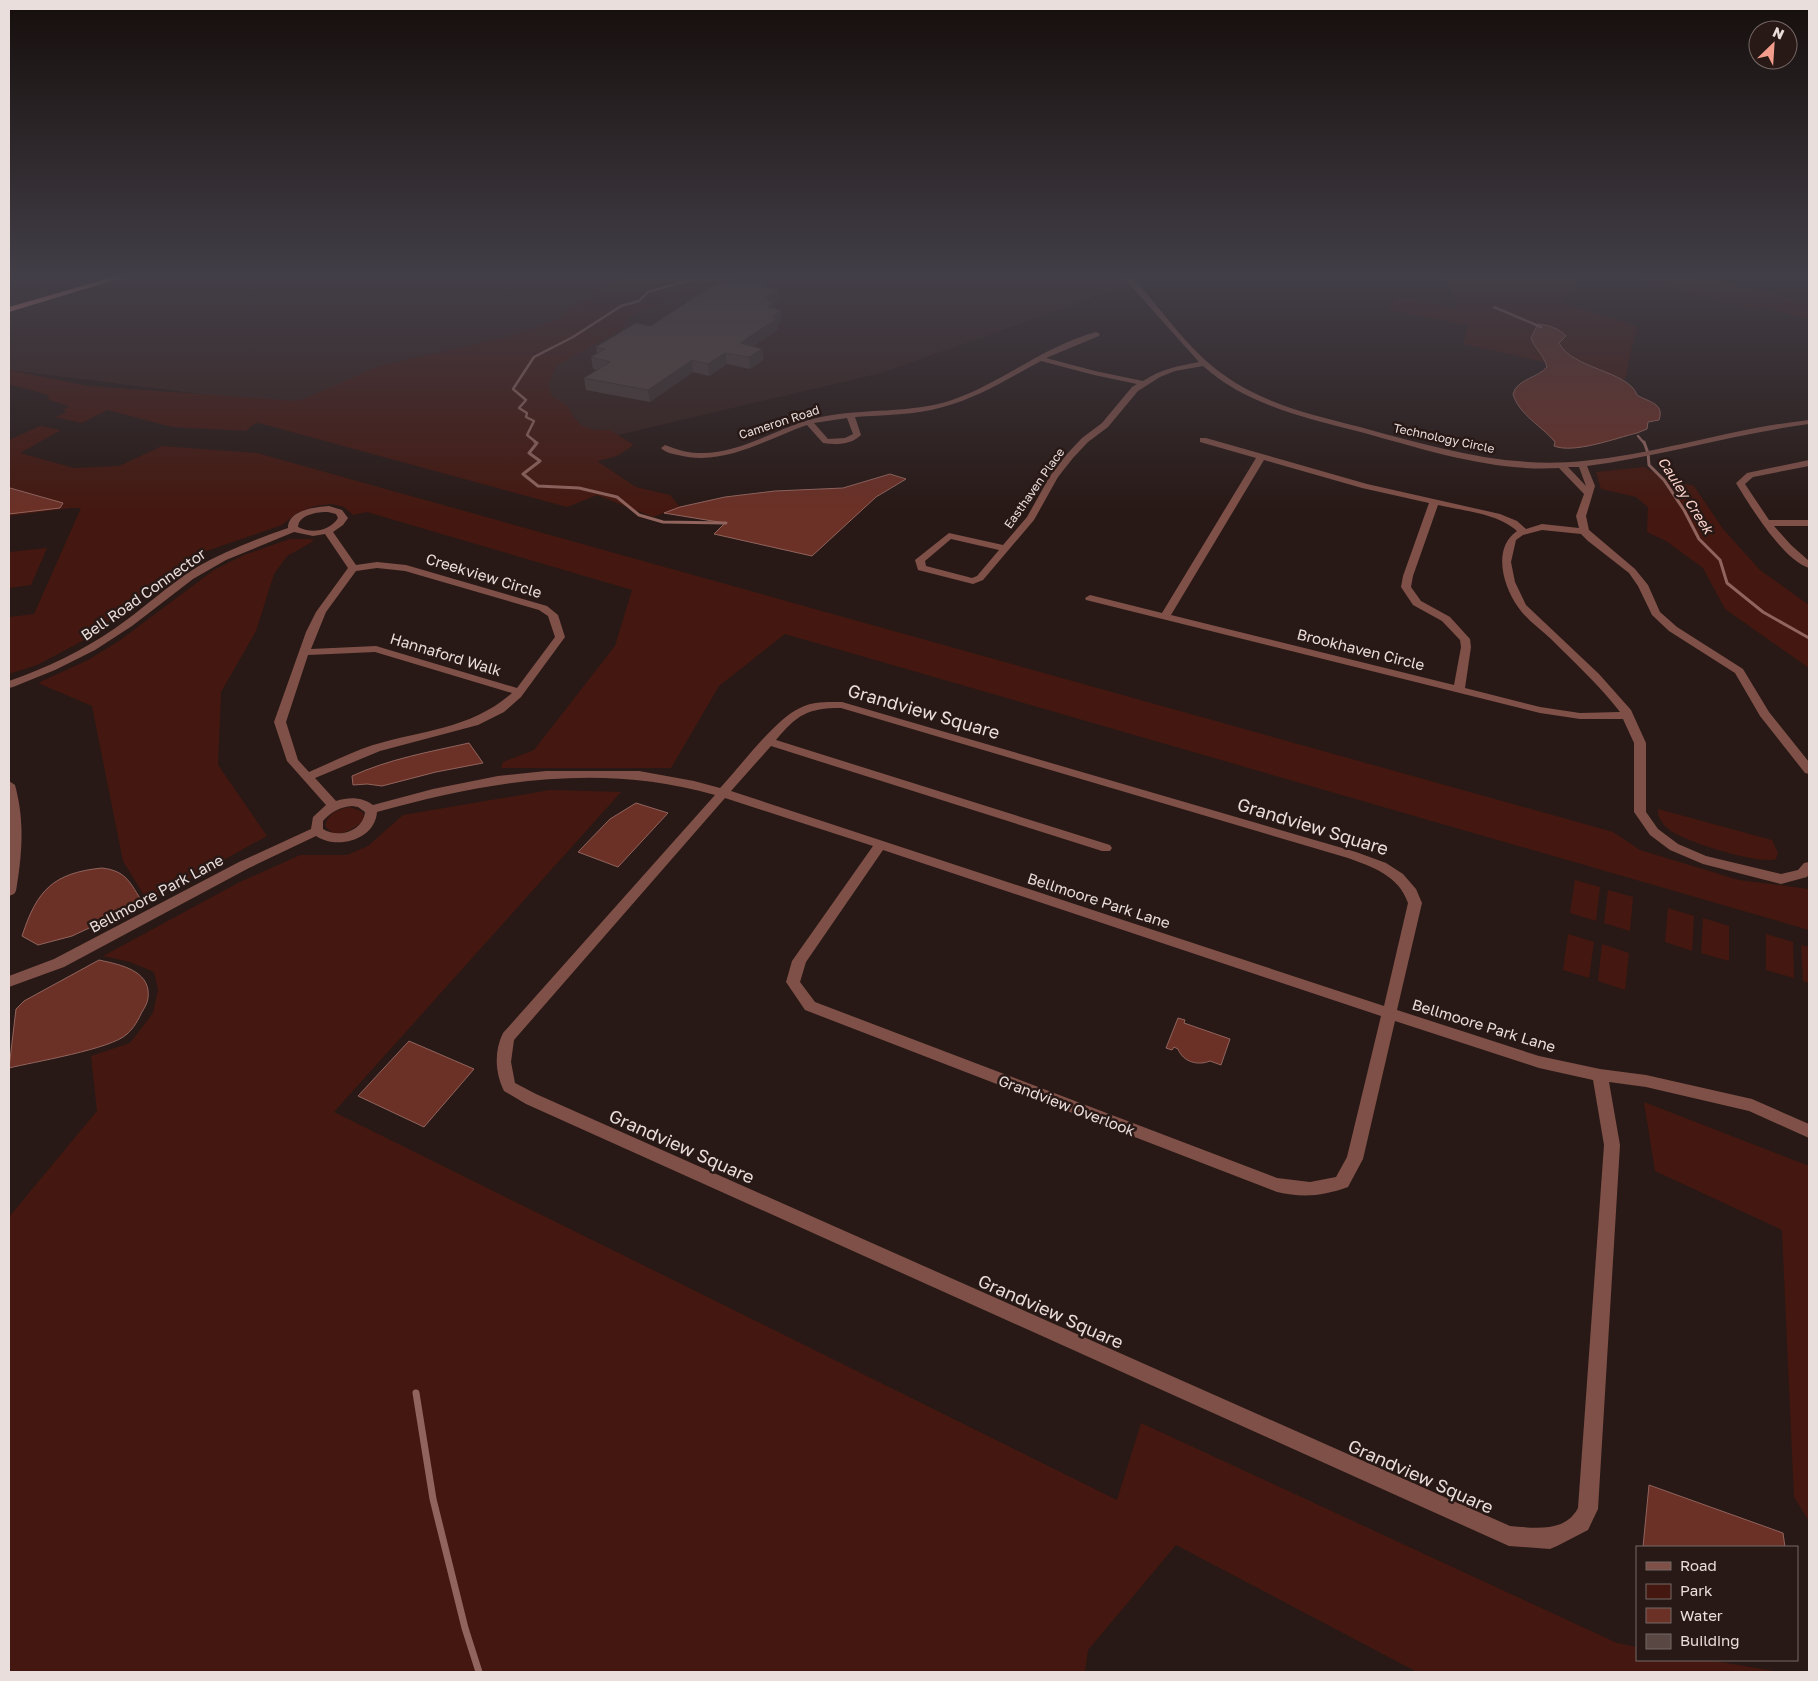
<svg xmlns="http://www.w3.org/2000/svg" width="1818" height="1681" font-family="'Golos Text',sans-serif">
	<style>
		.built { fill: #36201c }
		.green { fill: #441810 }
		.water { fill: #6b3026; stroke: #91645d }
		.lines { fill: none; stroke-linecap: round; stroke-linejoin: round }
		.stream-far2 { stroke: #91645d; stroke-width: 2.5 }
		.stream-far1 { stroke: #91645d; stroke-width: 3 }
		.stream { stroke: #91645d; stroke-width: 7 }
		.minor { fill: #7f5047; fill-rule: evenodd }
		.highway { fill: #fb9c8a; fill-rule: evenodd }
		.wall { fill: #4c3d3a }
		.shaded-wall { fill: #3e322f }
		.building { fill: #584743; stroke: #3e322f }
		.labels { text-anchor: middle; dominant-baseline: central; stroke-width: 5; stroke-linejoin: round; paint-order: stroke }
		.far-street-label { font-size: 12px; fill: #e9dedc; stroke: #281916 }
		.far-water-label { font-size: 14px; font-style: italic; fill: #fcd4cc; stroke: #281916 }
		.street-label { font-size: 15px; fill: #e9dedc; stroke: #281916 }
		.near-street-label { font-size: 18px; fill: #e9dedc; stroke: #281916 }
	</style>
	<rect width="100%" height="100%" fill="#281916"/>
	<polygon class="built" points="9,276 140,276 129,280 149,276 1148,276 1068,307 881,373 614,436 267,402 9,370"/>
	<g class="green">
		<path d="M627,276H735L729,285C692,290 659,301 626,319L624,328L556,366L548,384L552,396L568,406L572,415L582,426L594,430H610L634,445L617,456L597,461L636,487L670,495L680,507L653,517L597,495L567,507L259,423L254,424L246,431L172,427L107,410L82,423L55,417L67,412L63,410L69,406L49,400L48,395L9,384V370L88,386L296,401L304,399L379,366L477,344L527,331L561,318L564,312Z"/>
		<polygon points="1440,276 1583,276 1560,302 1638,327 1632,346 1625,380 1463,344 1469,325 1388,310 1396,296 1457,308 1454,295"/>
		<polygon points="1630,276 1683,276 1696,279 1711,279 1809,303 1809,320 1768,308 1753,310"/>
		<polygon points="40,426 61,430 20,453 74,468 119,466 162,446 257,453 1613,832 1640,850 1739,880 1809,889 1809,930 785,634 719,686 671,768 501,768 503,762 534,750 615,646 632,590 367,512 353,515 344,507 331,504 315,506 297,513 282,525 189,557 92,636 37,665 9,674 9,617 34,614 81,508 70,508 9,516 9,440"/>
		<polygon points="1644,467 1671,481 1694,486 1723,529 1760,570 1809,605 1809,668 1725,609 1703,568 1666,541 1647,532 1648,507 1636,497 1601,489 1596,472"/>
		<polygon points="290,539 310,539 314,541 287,556 274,574 256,631 221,692 218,765 267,836 148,902 123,861 92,706 38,683 88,660 119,641 214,570 244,555"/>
		<polygon points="47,548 31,585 9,588 9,552"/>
		<polygon points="550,790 621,792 334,1112 1117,1500 1141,1423 1617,1643 1637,1647 1637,1660 1709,1660 1780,1672 1417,1672 1176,1545 1088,1650 1085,1672 9,1672 9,1217 97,1111 91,1056 130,1043 153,1013 158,990 154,972 130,962 103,956 238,883 300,855 347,855 368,846 403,815"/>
		<path d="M350,807L363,812L364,820C355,829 333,842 325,825C328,813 339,809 350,807Z"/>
		<path d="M1658,809L1772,840L1778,853L1776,859C1759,865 1687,842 1671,831C1664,826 1657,818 1658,809Z"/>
		<polygon points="1575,880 1600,887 1596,921 1570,913"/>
		<polygon points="1608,890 1633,897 1630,931 1604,923"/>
		<polygon points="1668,908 1694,916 1692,951 1665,942"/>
		<polygon points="1703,918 1729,926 1729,961 1701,953"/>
		<polygon points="1568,934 1594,942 1589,978 1563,970"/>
		<polygon points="1766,934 1793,942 1794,978 1766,970"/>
		<polygon points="1602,944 1629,953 1625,990 1598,981"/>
		<polygon points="1801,945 1809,947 1809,983 1803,981"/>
		<polygon points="1644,1102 1809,1166 1809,1521 1794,1497 1782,1230 1655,1171"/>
	</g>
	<g class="water">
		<path d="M1538,324C1547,325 1559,328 1566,336L1559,343C1572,369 1629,371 1637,395C1648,402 1665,403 1659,420L1648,422L1647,429L1637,433C1616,438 1574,454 1554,446L1555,442C1542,426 1519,415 1513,394C1517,379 1538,378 1547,367C1544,355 1535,349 1531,338Z"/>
		<polygon points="890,474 906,479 876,497 812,556 714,534 725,523 664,513 680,507 725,497 775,491 843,488"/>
		<polygon points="9,488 10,488 63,503 60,508 9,514"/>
		<path d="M469,743L483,763L436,772L382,786L367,784L353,785L352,776C389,759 429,752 469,743Z"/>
		<polygon points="636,803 668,813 618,867 578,852 610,819"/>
		<path d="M102,868C127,871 130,883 143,903L72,936L38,945L22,936C37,890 53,873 102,868Z"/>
		<path d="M99,960C117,964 145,969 148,990C149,999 147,1004 142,1012C138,1020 134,1028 127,1034C112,1049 33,1062 9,1068L16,1009L24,1001Z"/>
		<path d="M1178,1018L1185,1020L1184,1023L1230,1039L1221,1065L1210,1061C1198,1066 1183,1062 1178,1049L1174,1047L1172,1050L1166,1048Z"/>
		<polygon points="409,1041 474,1069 424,1127 358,1096"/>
		<polygon points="1649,1485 1783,1533 1785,1547 1643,1547"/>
	</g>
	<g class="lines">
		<g class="stream-far2">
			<polyline points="1494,307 1541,327"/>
			<polyline points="1638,436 1644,443"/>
			<polyline points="537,443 527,435 534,421 526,417 527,413 519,408 526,400 513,389 534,357 573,337 621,306 639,301 648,292 704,276"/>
		</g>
		<g class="stream-far1">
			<polyline points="535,442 537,443 529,453 540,461 523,474 538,486 579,488 617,497 639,515 663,522 726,523"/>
			<polyline points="1644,442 1648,453 1649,465 1664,480 1684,510 1699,539 1720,560 1727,583 1763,612 1809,638"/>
		</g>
		<polyline class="stream" points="416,1393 433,1499 465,1628 479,1672"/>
		<g class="minor">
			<path d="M1122,276H1129L1136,282C1165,313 1188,350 1224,375C1264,404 1313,415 1360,427C1433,447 1507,469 1583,461C1659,454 1733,428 1809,420V424C1734,434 1662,456 1587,466L1595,486L1586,516L1589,530L1635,569L1648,585L1660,612L1677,627L1743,669L1769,712L1809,762V774L1805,773L1760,716L1735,673L1669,631L1652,615L1638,586L1629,573L1588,541L1581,534L1542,530L1523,535L1516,540L1511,562L1515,582L1526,605L1599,674L1631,710L1646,743V812L1658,829L1678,844L1706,856L1781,874L1798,870L1804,863L1809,862V874L1807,877L1781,884L1703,864L1670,850L1650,835L1634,812V743L1623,719H1580L1540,713L1086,600L1085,598L1090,595L1162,613L1256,458L1200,442V438H1206L1367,484L1500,514L1517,521L1526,529L1542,524L1579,528L1576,516L1584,494L1559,468C1495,472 1429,451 1368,434C1311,419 1249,407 1203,366L1175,371L1160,377L1138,391L1108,427L1088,442L1073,458L1058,477L1034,520L983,580L973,584L918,570L915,560L949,533L1003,545L1027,517L1050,476L1067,454L1082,438L1102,423L1132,387L1137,384L1094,375L1041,361C1009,378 978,398 943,407C915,415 884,415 855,417L861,435C851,445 836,445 823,443L807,425C766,439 724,467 678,455C672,454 665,452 661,448L665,445C676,449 686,453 698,453C741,455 780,425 821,417C864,408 910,414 952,400C1003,382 1044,346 1096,332L1100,334L1099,336L1046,358L1095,371L1143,381C1161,369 1178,366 1199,362ZM847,418L853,434L845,438L828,439L814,423ZM1264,460L1362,488L1429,503L1403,576L1401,587L1413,605L1442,621L1460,640L1461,647L1454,685L1171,615ZM1568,467H1579L1586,486ZM1438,505C1463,511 1497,513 1517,531C1492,548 1503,586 1518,607C1526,619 1540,629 1551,639C1575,663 1599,685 1620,712L1580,713L1540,707L1465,688L1471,647L1470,639L1450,617L1421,601L1411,587L1413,576ZM951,539L999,550L977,576L972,578L926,566L925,561Z"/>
			<path d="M1809,460V466L1753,477L1745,484L1769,520H1809V526H1774L1791,545L1809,561V568C1783,560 1750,506 1736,483L1747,473Z"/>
			<path d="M329,506L342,510L348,518L343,525L333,532L356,565L377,562L406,565L547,606L558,615L565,637L521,697L504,712L478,725L380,751L315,778L336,801C350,797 361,797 373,805L433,789L498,776L546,771H639L694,781L720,788C740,767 775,719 800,708C813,701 827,702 842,702L1356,852L1386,863L1403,874L1416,889L1422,903L1397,1010L1539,1056L1600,1069L1646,1075L1752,1099L1809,1124V1138L1749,1111L1646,1087L1609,1082L1620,1145L1598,1509L1588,1530L1557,1546L1550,1549L1509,1546L526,1104L504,1091C495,1073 494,1051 503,1033L715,795C600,762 489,781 377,812C375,840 337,850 316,836L249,868L64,967L9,987V976L54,959L239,862L311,829L313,817L326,805L287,761L274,722L306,632L316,612L348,568L325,534L313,536L294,532L226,560L193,579L132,626L95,650L55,670L13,687L9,688V681C46,668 82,651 114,629C143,609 168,585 197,567C226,550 257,539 288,528C288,510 315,507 329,506ZM328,512L336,514L338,518C330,531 311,534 298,527C299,514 318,512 328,512ZM377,568L405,571L539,610L548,616L555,637L517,688L376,646L311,649L326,612L356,571ZM375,652L512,693C471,729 423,730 373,745C352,752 330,763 309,772L298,760L286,722L308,655ZM841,708L1348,858C1373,867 1399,876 1408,903L1384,1006L731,791L771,746L1102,851H1110L1112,848L1110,845L776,740C797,715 807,708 841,708ZM725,798L873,846L792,961L786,982L805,1010L1277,1192C1303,1198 1323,1196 1348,1187L1363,1159L1395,1021L1539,1068L1593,1080L1604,1145L1578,1508C1565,1533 1534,1528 1510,1526L536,1094L515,1083L511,1062L514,1040ZM352,806L358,807L365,812C363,831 339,839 323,829V821C331,812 340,807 352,806ZM883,850L1381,1016L1347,1157L1336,1177L1310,1182L1277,1178L815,1002L800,982L806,962Z"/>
			<path d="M9,781L15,785C25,822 22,854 16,891L14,894L9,896Z"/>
		</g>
		<polygon class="highway" points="117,276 128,276 9,312 9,307"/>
	</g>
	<polygon class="wall" points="763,287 778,290 779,301 774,304 774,309 781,321 778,324 779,329 753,346 762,349 763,360 750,369 727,364 709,376 693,372 650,402 586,390 584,378 597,370 593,369 591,357 597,354 596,347 651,326"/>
	<g class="shaded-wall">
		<polygon points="763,281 764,291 756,285"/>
		<polygon points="778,290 779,301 774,304 774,313 768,318 764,299"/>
		<polygon points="781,310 781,321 778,324 779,329 741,355 740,343"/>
		<polygon points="762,349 763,360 750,369 749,357"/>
		<polygon points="725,353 727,364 709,376 708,364"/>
		<polygon points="692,360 693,372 650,402 648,390"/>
	</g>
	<polygon class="building" points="733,281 763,281 756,285 778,290 764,299 773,302 767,307 781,310 772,317 778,318 740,343 762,349 749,357 725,353 708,364 692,360 648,390 584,378 610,362 591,357 605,349 596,347 636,323 651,326 710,287"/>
	<linearGradient id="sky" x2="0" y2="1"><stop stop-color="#160e0c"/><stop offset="0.54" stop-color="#423e47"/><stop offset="1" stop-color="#423e47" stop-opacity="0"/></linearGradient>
	<rect width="1818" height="511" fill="url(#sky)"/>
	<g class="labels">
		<g class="far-street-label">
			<text transform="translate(779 422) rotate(-18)">Cameron Road</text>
			<text transform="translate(1444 438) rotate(12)">Technology Circle</text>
			<text transform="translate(1034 488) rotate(-55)">Easthaven Place</text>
		</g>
		<g class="far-water-label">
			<text transform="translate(1686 495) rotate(57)">Cauley Creek</text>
		</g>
		<g class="street-label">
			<text transform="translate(484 575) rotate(17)">Creekview Circle</text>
			<text transform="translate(143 594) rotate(-35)">Bell Road Connector</text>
			<text transform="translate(1361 649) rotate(14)">Brookhaven Circle</text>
			<text transform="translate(446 654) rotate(17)">Hannaford Walk</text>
			<text transform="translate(156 893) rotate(-28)">Bellmoore Park Lane</text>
			<text transform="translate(1099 900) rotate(18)">Bellmoore Park Lane</text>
			<text transform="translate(1484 1025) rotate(17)">Bellmoore Park Lane</text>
			<text transform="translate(1067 1105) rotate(21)">Grandview Overlook</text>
		</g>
		<g class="near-street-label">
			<text transform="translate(924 711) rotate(16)">Grandview Square</text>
			<text transform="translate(1313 826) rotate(17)">Grandview Square</text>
			<text transform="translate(682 1146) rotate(24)">Grandview Square</text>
			<text transform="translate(1051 1311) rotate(24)">Grandview Square</text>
			<text transform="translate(1421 1476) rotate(24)">Grandview Square</text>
		</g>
	</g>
	<rect width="1818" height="1681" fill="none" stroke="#e9dedc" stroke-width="20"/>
	<rect x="1636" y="1546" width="162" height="115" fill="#281916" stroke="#756865"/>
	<rect x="1646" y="1562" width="25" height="8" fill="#7f5047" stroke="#756865"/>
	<text x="1680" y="1571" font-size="15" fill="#e9dedc">Road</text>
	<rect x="1646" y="1584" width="25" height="15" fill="#441810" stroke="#756865"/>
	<text x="1680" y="1596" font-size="15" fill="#e9dedc">Park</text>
	<rect x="1646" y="1608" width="25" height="15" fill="#6b3026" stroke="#756865"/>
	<text x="1680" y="1621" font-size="15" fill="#e9dedc">Water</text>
	<rect x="1646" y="1634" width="25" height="15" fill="#584743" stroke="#756865"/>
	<text x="1680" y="1646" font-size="15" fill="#e9dedc">Building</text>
	<g transform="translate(1773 45) rotate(25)"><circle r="24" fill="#281916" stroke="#756865"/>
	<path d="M0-4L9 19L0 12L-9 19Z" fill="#f49d8c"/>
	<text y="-8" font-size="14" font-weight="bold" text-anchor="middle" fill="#e9dedc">N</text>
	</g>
</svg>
